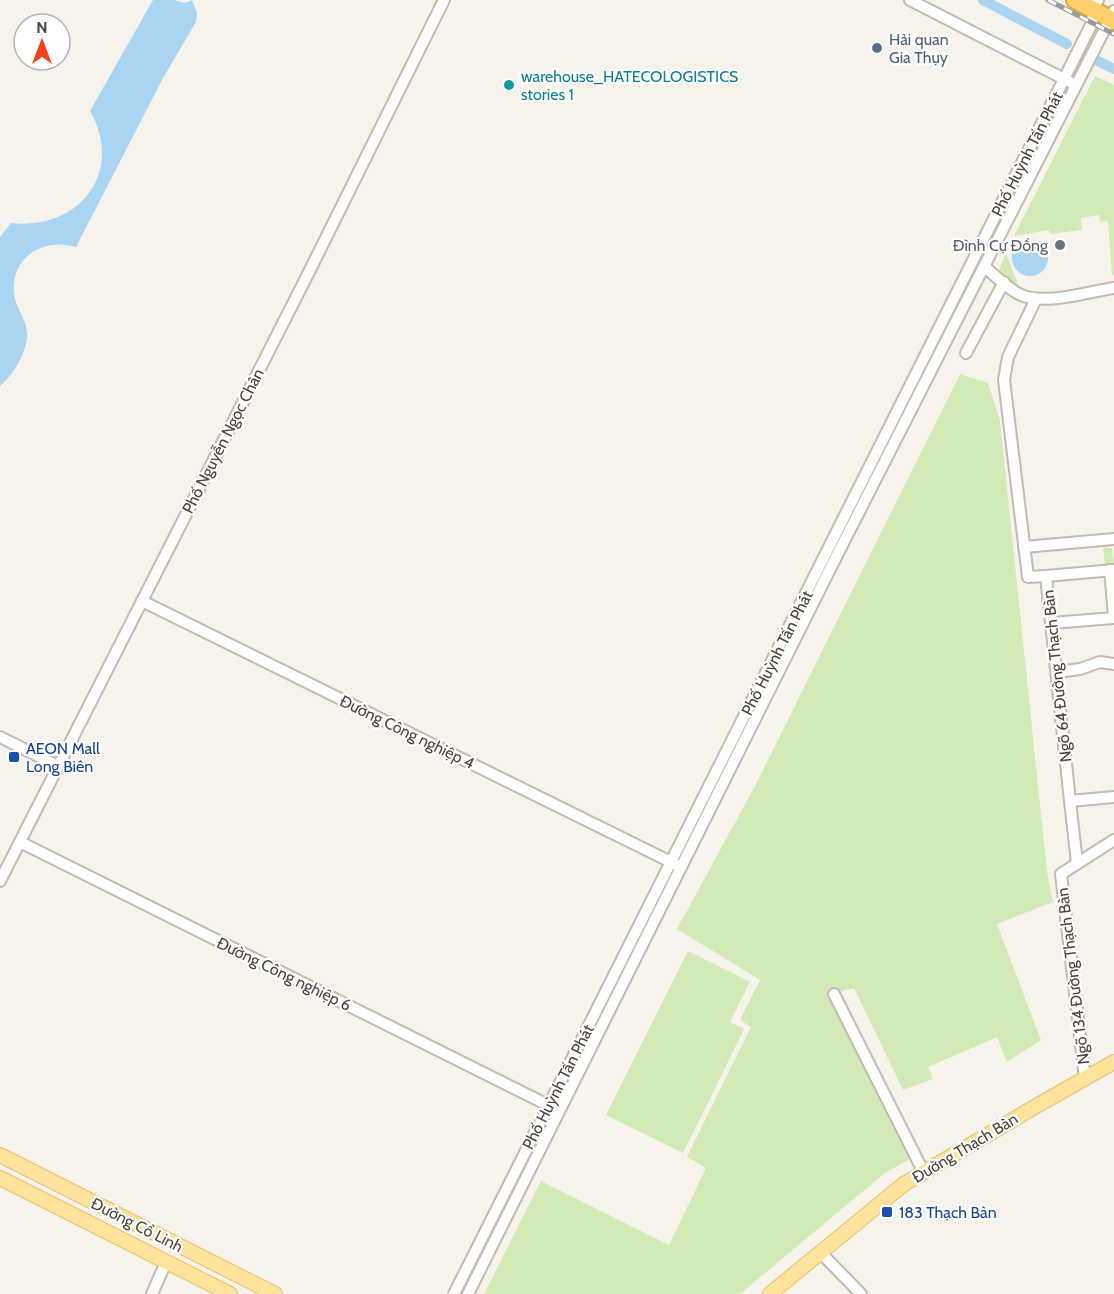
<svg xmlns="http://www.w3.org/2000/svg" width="1114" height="1294" font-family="Cabin,sans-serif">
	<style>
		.green { fill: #d2eab5 }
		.water { fill: #a9d4f2 }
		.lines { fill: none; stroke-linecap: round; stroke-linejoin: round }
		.canal { stroke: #a9d4f2; stroke-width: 10 }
		.minor-casing { stroke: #c2bbae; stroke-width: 14 }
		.major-casing { stroke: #e6c16a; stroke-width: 16 }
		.highway-casing { stroke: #e0a43c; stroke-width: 20 }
		.minor { stroke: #fff; stroke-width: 10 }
		.major { stroke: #ffe39c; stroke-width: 14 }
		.highway { stroke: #ffcf6e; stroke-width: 16 }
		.rail-casing { stroke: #9a9a9a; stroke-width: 5 }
		.rail { stroke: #fff; stroke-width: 3; stroke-dasharray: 9; stroke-linecap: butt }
		.service-dot { fill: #5c6f8a; stroke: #fff; stroke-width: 2 }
		.culture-dot { fill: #0f9aa8; stroke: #fff; stroke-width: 2 }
		.worship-dot { fill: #6b7280; stroke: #fff; stroke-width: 2 }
		.transit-dot { fill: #1a4fb4; stroke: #fff; stroke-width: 2 }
		.labels { text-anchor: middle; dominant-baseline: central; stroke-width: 4.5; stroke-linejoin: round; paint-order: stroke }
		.service-label { font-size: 16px; fill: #4e5e75; stroke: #fff; text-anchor: start }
		.culture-label { font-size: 16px; fill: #0d838f; stroke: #fff; text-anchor: start }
		.street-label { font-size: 16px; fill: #4b4439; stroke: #fff }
		.worship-label { font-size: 16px; fill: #5b616d; stroke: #fff; text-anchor: end }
		.transit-label { font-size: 16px; fill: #164399; stroke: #fff; text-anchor: start }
	</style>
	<rect width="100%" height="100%" fill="#f6f3ec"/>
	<g class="green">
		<polygon points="1095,76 1114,85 1114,275 1112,275 1108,221 1100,222 1099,215 1081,218 1082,230 1050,234 1049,230 1014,236"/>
		<polygon points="1006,254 1020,289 998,272"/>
		<polygon points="960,374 988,383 1000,421 1047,872 1053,902 997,924 1041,1040 1007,1062 997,1037 928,1067 933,1079 903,1090 854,988 835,993 915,1156 885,1173 740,1294 484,1294 541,1181 669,1245 706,1168 687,1157 751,1027 740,1020 760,980 677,929 754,788"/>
		<polygon points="1103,548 1112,548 1114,563 1105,564"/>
		<polygon points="688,951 750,982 730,1022 744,1029 683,1153 606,1115"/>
	</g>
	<g class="water">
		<path d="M153,0C159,0 168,0 174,0C182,2 184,5 192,0L197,13L196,22L163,78L76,247C44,237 10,257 14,294C16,310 29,321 27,338C25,355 13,375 0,386V237L11,223C79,231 125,172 90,111Z"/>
		<circle cx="1030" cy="258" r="18"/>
	</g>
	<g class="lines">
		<g class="canal">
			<polyline points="983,0 1067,44"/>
			<polyline points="1096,60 1114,69"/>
		</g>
		<defs>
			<g id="minor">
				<polyline points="910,0 1070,82"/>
				<path d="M984,266C994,275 1005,286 1017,293C1041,307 1087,292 1114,288"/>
				<polyline points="1036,299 1008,357 1004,380 1028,577 1046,576"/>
				<polyline points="966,353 1004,282"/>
				<polyline points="1024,547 1114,539"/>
				<polyline points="1110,570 1114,616"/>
				<polyline points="1114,570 1046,576 1070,801 1114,797"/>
				<polyline points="142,601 677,865"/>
				<polyline points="1051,623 1114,618"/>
				<polyline points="1057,672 1080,669 1100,662 1114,664"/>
				<polyline points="0,737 58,766"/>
				<polyline points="1070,801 1077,863"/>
				<polyline points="20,842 554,1108"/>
				<polyline points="0,881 309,272 444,0"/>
				<polyline points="834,994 924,1173"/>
				<polyline points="1085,1079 1061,874 1114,840"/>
				<polyline points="820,1252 861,1294"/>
				<polyline points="152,1294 166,1262"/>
				<polyline points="454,1294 1064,79 1092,23 1093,9 1098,0"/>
				<polyline points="468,1294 830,569 1114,11"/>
			</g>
			<g id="major">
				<polyline points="0,1155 275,1294"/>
				<polyline points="0,1178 230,1294"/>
				<polyline points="770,1294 904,1184 1045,1101 1114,1062"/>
			</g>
			<polyline id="highway" points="1075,0 1114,21"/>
		</defs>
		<use href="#minor" class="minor-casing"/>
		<use href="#major" class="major-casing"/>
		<use href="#highway" class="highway-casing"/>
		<use href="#minor" class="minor"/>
		<use href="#major" class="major"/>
		<use href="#highway" class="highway"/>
		<defs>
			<polyline id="rail" points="1048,0 1114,34"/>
		</defs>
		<use href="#rail" class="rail-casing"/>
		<use href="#rail" class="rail"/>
	</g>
	<circle class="service-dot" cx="877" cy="48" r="6"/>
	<circle class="culture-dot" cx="509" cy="85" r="6"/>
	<circle class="worship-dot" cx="1060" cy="245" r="6"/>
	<g class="transit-dot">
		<rect x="8" y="751" width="12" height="12" rx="3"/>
		<rect x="881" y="1206" width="12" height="12" rx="3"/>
	</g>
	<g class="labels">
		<g class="service-label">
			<text x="889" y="39">Hải quan<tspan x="889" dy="18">Gia Thụy</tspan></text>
		</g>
		<g class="culture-label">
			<text x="521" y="76">warehouse_HATECOLOGISTICS<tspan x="521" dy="18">stories 1</tspan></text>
		</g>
		<g class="street-label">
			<text transform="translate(1027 154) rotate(-63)">Phố Huỳnh Tấn Phát</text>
			<text transform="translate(223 441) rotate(-63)">Phố Nguyễn Ngọc Chân</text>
			<text transform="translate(777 653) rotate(-63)">Phố Huỳnh Tấn Phát</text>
			<text transform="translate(1057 676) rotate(-96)">Ngõ 64 Đường Thạch Bàn</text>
			<text transform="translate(407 732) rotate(26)">Đường Công nghiệp 4</text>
			<text transform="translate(284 974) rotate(26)">Đường Công nghiệp 6</text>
			<text transform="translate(1073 976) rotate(-97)">Ngõ 134 Đường Thạch Bàn</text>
			<text transform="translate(558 1087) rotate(-63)">Phố Huỳnh Tấn Phát</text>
			<text transform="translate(965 1148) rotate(-31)">Đường Thạch Bàn</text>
			<text transform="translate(137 1225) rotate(27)">Đường Cổ Linh</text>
		</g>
		<g class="worship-label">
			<text x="1048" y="245">Đình Cự Đồng</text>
		</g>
		<g class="transit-label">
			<text x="26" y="748">AEON Mall<tspan x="26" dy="18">Long Biên</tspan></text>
			<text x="899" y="1212">183 Thạch Bàn</text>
		</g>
	</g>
	<g transform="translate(42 42)"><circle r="28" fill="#ffffff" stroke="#b7b4b0" stroke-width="1.5"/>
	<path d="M0-4.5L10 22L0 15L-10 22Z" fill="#fc3f1d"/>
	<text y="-9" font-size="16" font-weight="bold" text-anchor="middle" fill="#4b4439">N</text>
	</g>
</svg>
